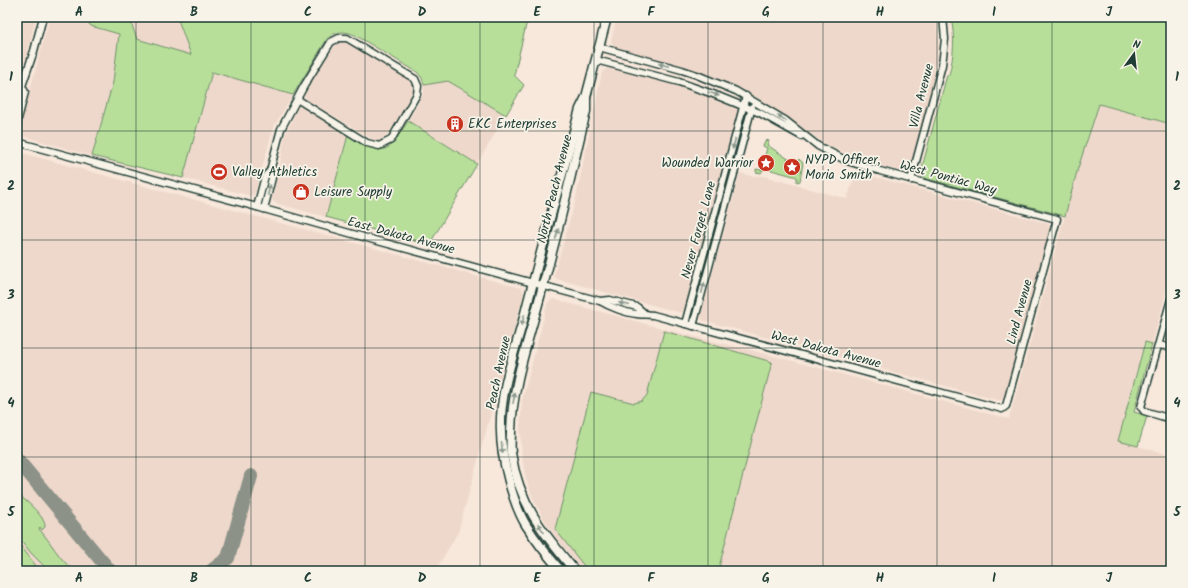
<svg xmlns="http://www.w3.org/2000/svg" width="1188" height="588" font-family="Kalam,sans-serif">
	<style>
		.built { fill: #eed8cb }
		.green { fill: #b8df9a; stroke: #6c8e67 }
		.lines { fill: none; stroke-linecap: round; stroke-linejoin: round }
		.taxiway { stroke: #8c9288; stroke-width: 14 }
		.minor-casing { stroke: #1f3d34; stroke-width: 9 }
		.major-casing { stroke: #1f3d34; stroke-width: 11 }
		.minor { stroke: #f7f3e8; stroke-width: 6 }
		.major { stroke: #f7f3e8; stroke-width: 8 }
		.oneway { fill: #8b988e }
		.grid { fill: none; stroke: #1f3d34; stroke-width: 1; stroke-opacity: 0.55 }
		.labels { text-anchor: middle; dominant-baseline: central; stroke-width: 3.5; stroke-linejoin: round; paint-order: stroke }
		.street-label { font-size: 13px; fill: #1f3d34; stroke: #f7f3e8 }
		.poi-label { font-size: 13px; fill: #1f3d34; stroke: #f7f3e8; text-anchor: start }
		.neatline { fill: none; stroke: #1f3d34; stroke-width: 1.5 }
		.grid-label { font-size: 13px; text-anchor: middle; font-weight: bold; fill: #1f3d34 }
	</style>
	<rect width="100%" height="100%" fill="#f8e7db"/>
	<filter id="ink" filterUnits="userSpaceOnUse"><feTurbulence type="fractalNoise" baseFrequency=".025" numOctaves="2"/><feDisplacementMap in="SourceGraphic" scale="8" xChannelSelector="R" yChannelSelector="G"/><feConvolveMatrix kernelMatrix="1 2 1 2 8 2 1 2 1" color-interpolation-filters="sRGB"/></filter>
	<g filter="url(#ink)">
		<g class="built">
			<polygon points="17,17 36,17 27,55 17,78"/>
			<polygon points="50,17 83,17 91,26 119,34 113,82 92,156 23,136 19,130"/>
			<polygon points="129,17 177,17 191,55 137,39"/>
			<polygon points="617,17 936,17 939,40 938,55 934,71 936,72 910,168 907,172 903,172 855,158 824,143 760,100 711,76 675,64 615,47 611,41"/>
			<polygon points="340,42 351,43 406,77 413,85 414,90 413,95 387,136 383,139 378,141 372,139 306,99 304,95 305,92 333,48"/>
			<polygon points="608,68 689,89 735,106 738,110 685,310 682,313 557,279 554,275 576,198 602,72"/>
			<polygon points="212,72 293,95 274,126 271,136 255,193 251,196 183,178"/>
			<polygon points="448,81 506,115 477,164 408,121 424,93 424,85"/>
			<polygon points="1099,104 1171,124 1171,274 1152,344 1144,342 1118,441 1171,455 1171,571 583,571 556,538 543,518 532,496 526,479 522,458 520,428 522,401 548,302 553,299 687,335 778,357 1009,419 1078,168"/>
			<polygon points="300,107 304,107 348,135 326,217 275,203 272,199 279,170 285,136 297,109"/>
			<polygon points="18,152 521,288 524,293 458,532 435,571 17,571 17,153"/>
			<polygon points="856,172 1046,223 1049,225 1050,230 1004,397 1001,400 997,400 702,320 701,315 740,173 751,176 763,176 847,199"/>
		</g>
		<g class="green">
			<path d="M83,17H129L137,39L191,55L177,17H528L514,75L524,85L506,115L448,81L424,85L422,78L417,72L355,35C343,30 336,31 327,39L293,95L212,72L183,178L92,156L113,82L119,34L91,26Z"/>
			<path d="M951,17H1053L1065,20L1066,17H1171V124L1099,104L1078,168L1065,216L924,178L921,174V171L947,75H949C954,56 955,37 951,17Z"/>
			<path d="M408,121L477,164L429,245L326,217L348,135C384,157 386,156 408,121Z"/>
			<polygon points="766,140 769,141 767,145 796,164 799,159 803,163 800,181 797,182 797,177 764,168 761,173 756,172 756,169 761,170 767,148 763,146"/>
			<polygon points="664,331 772,362 718,571 588,571 555,529 591,392 634,403 642,401 647,395"/>
			<polygon points="1145,342 1152,344 1134,412 1147,416 1138,446 1118,441"/>
			<path d="M17,490L20,493L21,497C28,502 46,518 45,527L42,530L40,527L39,529C51,542 59,559 74,571H49L31,553L17,535Z"/>
			<polygon points="17,541 40,571 17,571"/>
		</g>
		<g class="lines">
			<g class="taxiway">
				<polyline points="17,459 110,571"/>
				<polyline points="211,571 228,558 251,476"/>
			</g>
			<defs>
				<g id="minor">
					<polyline points="596,60 679,82 713,94 760,113 801,136"/>
					<polyline points="17,90 22,86 34,51 43,17"/>
					<polyline points="17,123 25,92 22,86"/>
					<path d="M17,142L264,209L374,240L600,301C610,307 626,313 637,314C643,315 648,314 653,315L1002,409L1006,406L1057,219L880,171L847,161L818,146L785,120L736,91L697,75L682,70L599,47"/>
					<polyline points="911,180 942,65 945,39 943,17"/>
					<polyline points="257,207 265,176 270,171"/>
					<polyline points="264,209 272,178 270,171 281,129 304,86 331,42 339,38 347,38 415,79 418,86 417,94 391,140 379,146 367,143 297,99"/>
					<polyline points="1171,299 1141,407 1144,411 1171,419"/>
					<polyline points="600,301 610,300 637,307 645,314"/>
					<polyline points="685,324 746,96"/>
					<polyline points="693,326 752,107"/>
					<polyline points="1159,345 1171,348"/>
				</g>
				<g id="major">
					<path d="M561,571C548,556 536,541 526,525C513,504 501,457 501,432C499,393 514,354 524,317C542,247 561,178 580,109L586,97L607,17"/>
					<path d="M575,571C543,533 519,504 511,453C510,446 511,439 511,432C512,385 529,339 541,293C558,233 572,172 586,111V98"/>
				</g>
			</defs>
			<use href="#minor" class="minor-casing"/>
			<use href="#major" class="major-casing"/>
			<use href="#minor" class="minor"/>
			<use href="#major" class="major"/>
		</g>
		<defs><path id="oneway-solid" d="M-6-.8H1V-3.2L6.5 0L1 3.2V.8H-6Z"/></defs>
		<g class="oneway">
			<use href="#oneway-solid" transform="translate(664 65) rotate(-165)"/>
			<use href="#oneway-solid" transform="translate(714 94) rotate(20)"/>
			<use href="#oneway-solid" transform="translate(782 118) rotate(-146)"/>
			<use href="#oneway-solid" transform="translate(734 144) rotate(105)"/>
			<use href="#oneway-solid" transform="translate(269 190) rotate(-76)"/>
			<use href="#oneway-solid" transform="translate(557 234) rotate(-75)"/>
			<use href="#oneway-solid" transform="translate(703 288) rotate(-75)"/>
			<use href="#oneway-solid" transform="translate(624 304) rotate(-166)"/>
			<use href="#oneway-solid" transform="translate(523 320) rotate(105)"/>
			<use href="#oneway-solid" transform="translate(514 398) rotate(-80)"/>
			<use href="#oneway-solid" transform="translate(502 448) rotate(84)"/>
			<use href="#oneway-solid" transform="translate(541 528) rotate(-124)"/>
		</g>
	</g>
	<path class="grid" d="M136,17V571M251,17V571M365,17V571M480,17V571M594,17V571M708,17V571M823,17V571M937,17V571M1052,17V571M17,131H1171M17,240H1171M17,348H1171M17,457H1171"/>
	<defs>
		<symbol id="building-disc" viewBox="-11 -11 22 22"><circle r="9.5" fill="#c8321e" stroke="#f7f3e8"/><path d="M-4-6H4V6H1V3H-1V6H-4ZM-2.5-4.3h1.7v1.8h-1.7ZM.8-4.3h1.7v1.8H.8ZM-2.5-1h1.7V.8h-1.7ZM.8-1h1.7V.8H.8Z" fill="#fff"/></symbol>
		<symbol id="sight-disc" viewBox="-11 -11 22 22"><circle r="9.5" fill="#c8321e" stroke="#f7f3e8"/><path d="M0-6L1.8-2.2L6-1.7L2.9 1.2L3.7 5.4L0 3.3L-3.7 5.4L-2.9 1.2L-6-1.7L-1.8-2.2Z" fill="#fff"/></symbol>
		<symbol id="stadium-disc" viewBox="-11 -11 22 22"><circle r="9.5" fill="#c8321e" stroke="#f7f3e8"/><path d="M0-5a6.5 5 0 1 0 0 10a6.5 5 0 1 0 0-10ZM-3.5-1.8h7v3.6h-7Z" fill="#fff"/></symbol>
		<symbol id="shop-disc" viewBox="-11 -11 22 22"><circle r="9.5" fill="#c8321e" stroke="#f7f3e8"/><path d="M-5-2.5h2.3a2.7 3.5 0 0 1 5.4 0H5L5.5 6h-11ZM-1.5-2.5h3a1.5 2.3 0 0 0-3 0Z" fill="#fff"/></symbol>
	</defs>
	<g fill-rule="evenodd">
		<use href="#building-disc" x="445" y="114" width="20" height="20"/>
		<use href="#sight-disc" x="756" y="153" width="20" height="20"/>
		<use href="#sight-disc" x="782" y="157" width="20" height="20"/>
		<use href="#stadium-disc" x="209" y="162" width="20" height="20"/>
		<use href="#shop-disc" x="291" y="182" width="20" height="20"/>
	</g>
	<g class="labels">
		<g class="street-label">
			<text transform="translate(922 96) rotate(-76)">Villa Avenue</text>
			<text transform="translate(948 178) rotate(15)">West Pontiac Way</text>
			<text transform="translate(555 189) rotate(-76)">North Peach Avenue</text>
			<text transform="translate(699 230) rotate(-75)">Never Forget Lane</text>
			<text transform="translate(401 236) rotate(15)">East Dakota Avenue</text>
			<text transform="translate(1020 312) rotate(-75)">Lind Avenue</text>
			<text transform="translate(826 350) rotate(15)">West Dakota Avenue</text>
			<text transform="translate(499 373) rotate(-78)">Peach Avenue</text>
		</g>
		<g class="poi-label">
			<text x="468" y="124">EKC Enterprises</text>
			<text x="805" y="160">NYPD Officer,<tspan x="805" dy="15">Moria Smith</tspan></text>
			<text x="753" y="163" text-anchor="end">Wounded Warrior</text>
			<text x="232" y="172">Valley Athletics</text>
			<text x="314" y="192">Leisure Supply</text>
		</g>
	</g>
	<rect width="1188" height="588" fill="none" stroke="#f7f3e8" stroke-width="44"/>
	<g transform="translate(1134 54) rotate(15)" stroke="#f7f3e8" stroke-width="3" paint-order="stroke">
	<path d="M0-3L7 15L0 10L-7 15Z" fill="#1f3d34"/>
	<text y="-6" font-size="11" font-weight="bold" text-anchor="middle" fill="#1f3d34">N</text>
	</g>
	<rect x="22" y="22" width="1144" height="544" class="neatline"/>
	<g class="grid-label">
		<text x="79" y="16">A</text>
		<text x="194" y="16">B</text>
		<text x="308" y="16">C</text>
		<text x="422" y="16">D</text>
		<text x="537" y="16">E</text>
		<text x="651" y="16">F</text>
		<text x="766" y="16">G</text>
		<text x="880" y="16">H</text>
		<text x="994" y="16">I</text>
		<text x="1109" y="16">J</text>
		<text x="11" y="81">1</text>
		<text x="1177" y="81">1</text>
		<text x="11" y="190">2</text>
		<text x="1177" y="190">2</text>
		<text x="11" y="299">3</text>
		<text x="1177" y="299">3</text>
		<text x="11" y="407">4</text>
		<text x="1177" y="407">4</text>
		<text x="11" y="516">5</text>
		<text x="1177" y="516">5</text>
		<text x="79" y="582">A</text>
		<text x="194" y="582">B</text>
		<text x="308" y="582">C</text>
		<text x="422" y="582">D</text>
		<text x="537" y="582">E</text>
		<text x="651" y="582">F</text>
		<text x="766" y="582">G</text>
		<text x="880" y="582">H</text>
		<text x="994" y="582">I</text>
		<text x="1109" y="582">J</text>
	</g>
</svg>
